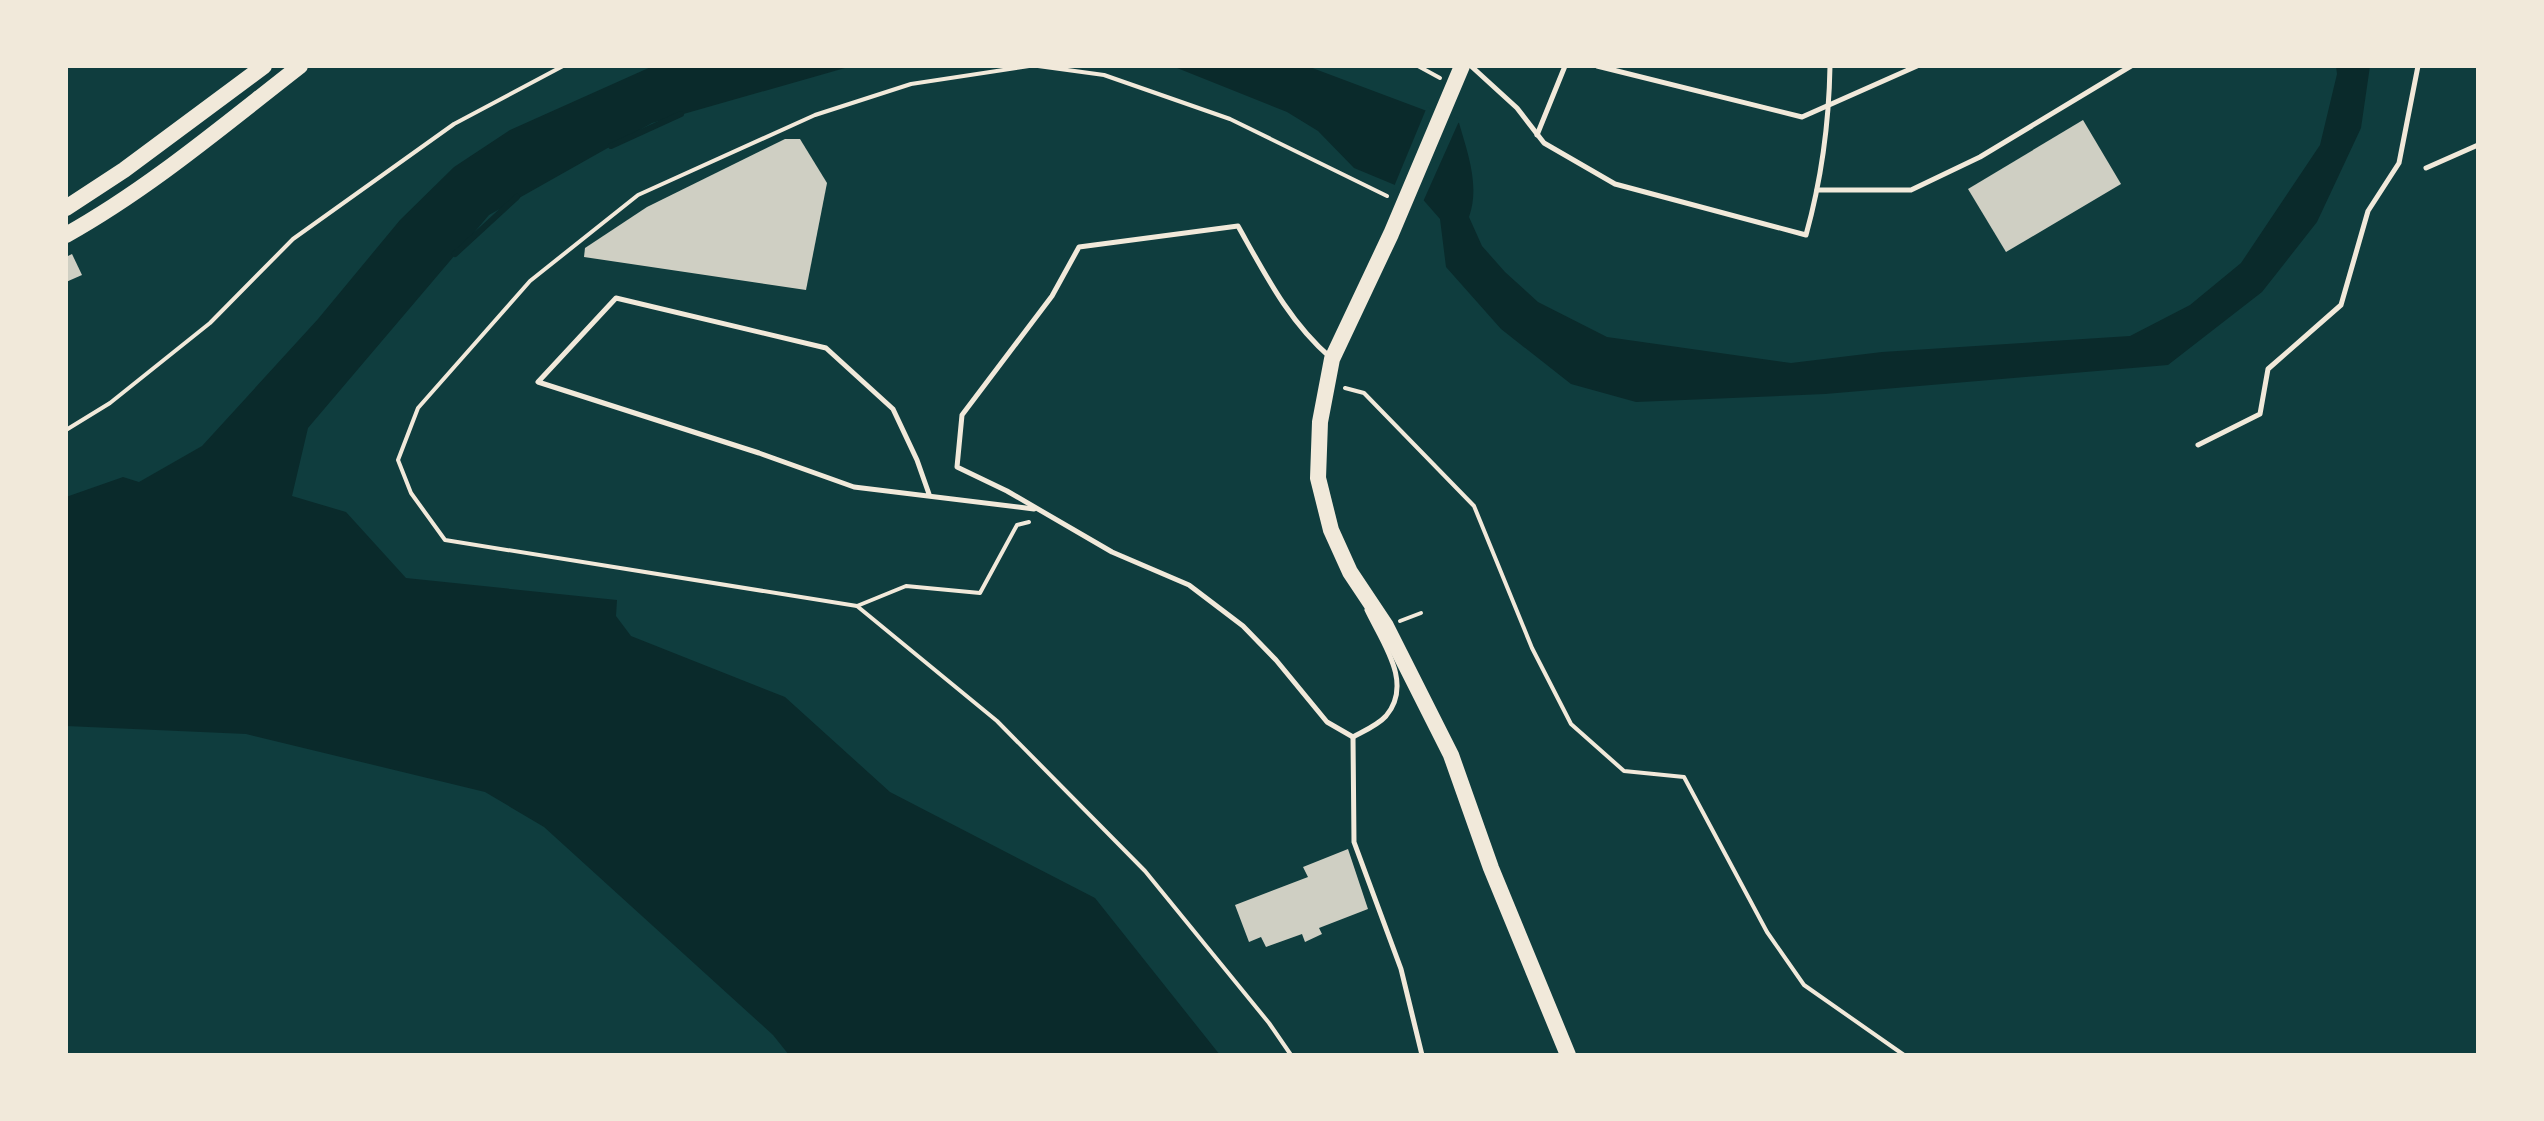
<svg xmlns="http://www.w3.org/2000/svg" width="2544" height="1121" font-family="Spectral,serif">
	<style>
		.water { fill: #0a2a2b }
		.pier { fill: #0f3d3e }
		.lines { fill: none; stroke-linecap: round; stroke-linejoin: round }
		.stream { stroke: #0a2a2b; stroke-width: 6 }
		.building { fill: #cfcfc3 }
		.path { stroke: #f1e9da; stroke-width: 4 }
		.service { stroke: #f1e9da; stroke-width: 5 }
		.primary { stroke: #f1e9da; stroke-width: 16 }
	</style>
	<rect width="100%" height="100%" fill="#0f3d3e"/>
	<g class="water">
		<polygon points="653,66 852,66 652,123 489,215 308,428 292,496 346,512 406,578 617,600 616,616 631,636 785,697 890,792 1095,898 1220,1055 789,1055 773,1035 544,827 485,792 246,734 66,726 66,497 123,477 139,482 202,446 318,319 400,220 454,167 510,130"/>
		<path d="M1172,66H1307L1459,123C1468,154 1480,186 1469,217L1482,246L1505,272L1538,302L1607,337L1791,363L1882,352L2130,336L2190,305L2241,263L2320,145L2337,74L2336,66H2370L2361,128L2317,222L2262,292L2168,365L1825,394L1636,402L1571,384L1501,329L1446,267L1440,219L1419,195L1354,168L1318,131L1287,112Z"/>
	</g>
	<polygon class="pier" points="1427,107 1460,119 1422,204 1417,198 1393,189"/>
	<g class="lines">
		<g class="stream">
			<polyline points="611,146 681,114"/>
			<polyline points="455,254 517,197"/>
		</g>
	</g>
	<g class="building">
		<polygon points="2083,120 2121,184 2006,252 1968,189"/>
		<polygon points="785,139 800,139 827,183 806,290 584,257 585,248 647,207"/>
		<polygon points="72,254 82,275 66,282 66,257"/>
		<polygon points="1348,849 1368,909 1319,928 1322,934 1305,942 1302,934 1266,947 1261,937 1249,942 1235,905 1308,877 1303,867"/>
	</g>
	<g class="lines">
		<g class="path">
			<polyline points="1029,66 911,84 815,115 638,195 530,281 418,408 398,460 411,493 445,540 857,606 997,721 1145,871 1269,1023 1291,1055"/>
			<polyline points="1038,66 1104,75 1230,119 1387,196"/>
			<polyline points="1418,66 1440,78"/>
			<polyline points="1345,388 1364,393 1474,506 1532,648 1571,724 1624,771 1684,777 1767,932 1804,985 1904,1055"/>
			<polyline points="66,430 110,403 210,323 293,239 454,124 563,66"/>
			<polyline points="857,606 906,586 980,593 1017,525 1029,522"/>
			<polyline points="1400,621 1421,613"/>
		</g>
		<g class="service">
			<path d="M1471,66L1517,108L1544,143L1615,184L1806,235C1821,181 1829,122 1830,66"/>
			<polyline points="1597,66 1802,117 1917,66"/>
			<polyline points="1537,135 1565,66"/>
			<polyline points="2426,168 2478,145"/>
			<polyline points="1817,190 1911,190 1980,157 2131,66"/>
			<path d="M1331,358C1289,322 1265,274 1238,226L1079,247L1052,296L962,415L957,467L1007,491L1112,552L1189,585L1243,626L1276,660L1327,722L1353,737C1364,731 1378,725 1386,716C1414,683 1382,642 1367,610"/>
			<polyline points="2198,445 2260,414 2268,369 2341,305 2368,211 2399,163 2418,66"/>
			<polyline points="929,494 917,460 893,409 826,348 616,298 538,382 759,453 854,487 1034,509"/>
			<polyline points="1353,737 1354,842 1401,969 1422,1055"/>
		</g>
		<g class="primary">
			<polyline points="1462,66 1391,234 1332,359 1320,422 1318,478 1331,530 1350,572 1386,626 1451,755 1491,868 1568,1055"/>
			<polyline points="66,208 124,170 264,66"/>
			<path d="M66,235C150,188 224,125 300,66"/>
		</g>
	</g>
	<rect width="2544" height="1121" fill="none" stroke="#f1e9da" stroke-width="136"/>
</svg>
